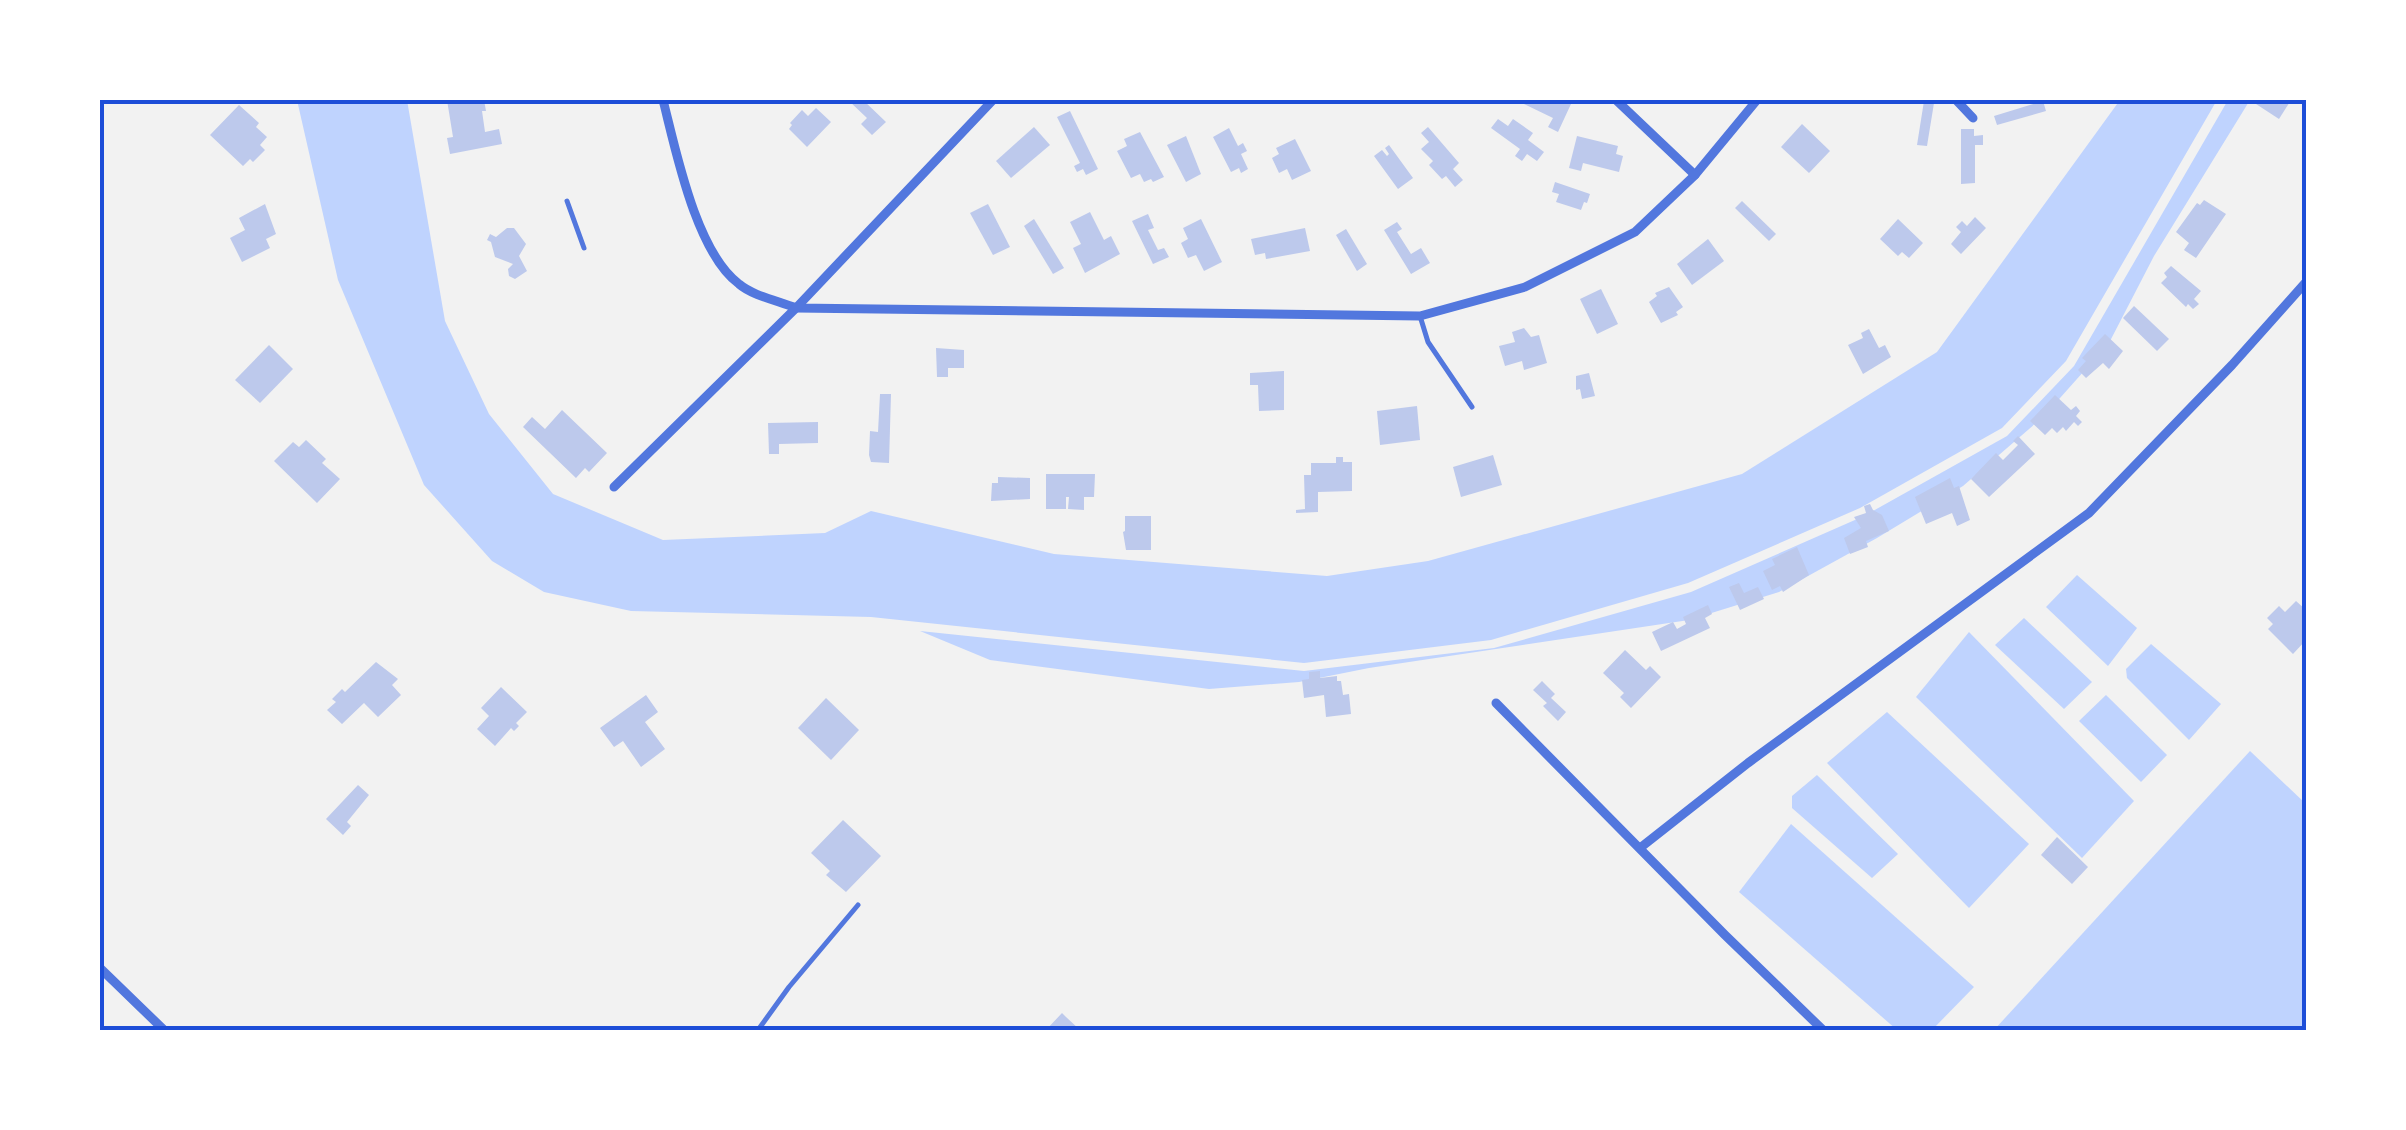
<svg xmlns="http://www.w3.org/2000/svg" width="2406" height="1130" font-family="'Noto Serif',serif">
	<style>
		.water { fill: #bfd3fe }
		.building { fill: #bdc9ec }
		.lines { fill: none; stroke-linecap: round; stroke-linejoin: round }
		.service { stroke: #5277de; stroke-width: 5 }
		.minor { stroke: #5277de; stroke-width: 9 }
		.neatline { fill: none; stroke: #1d4ed8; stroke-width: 4 }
	</style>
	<rect width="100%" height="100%" fill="#f2f2f2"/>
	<g class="water">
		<polygon points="297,100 407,100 445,321 489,414 553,494 663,540 825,533 871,511 1054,554 1327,576 1428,561 1742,474 1937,352 2120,100 2217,100 2066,361 2002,428 1860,508 1688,583 1491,640 1304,663 871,617 631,611 544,592 492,561 424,485 338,280"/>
		<polygon points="2228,100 2250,100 2154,256 2109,343 2044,416 1963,486 1877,538 1779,592 1689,620 1369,668 1299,682 1209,689 990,660 920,631 1304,671 1494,648 1691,592 1864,516 2007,436 2074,366"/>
		<polygon points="2077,575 2137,628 2108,666 2046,607"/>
		<polygon points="2024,618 2092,682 2064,709 1995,645"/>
		<polygon points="1969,632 2134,801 2082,858 1916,697"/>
		<polygon points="2151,644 2221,704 2189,740 2127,678 2126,669"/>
		<polygon points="2106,695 2167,755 2141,782 2079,721"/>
		<polygon points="1887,712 2029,844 1969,908 1827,763"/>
		<polygon points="2250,751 2306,804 2306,1030 1994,1030"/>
		<polygon points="1817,775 1898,854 1872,878 1792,808 1792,796"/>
		<polygon points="1791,824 1974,987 1932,1030 1897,1030 1739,892"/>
	</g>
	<g class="building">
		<polygon points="447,100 484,100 486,111 482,111 485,132 499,129 502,144 450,154 447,138 453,137"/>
		<polygon points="848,100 863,100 886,122 872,135 861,124 867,118"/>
		<polygon points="1524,100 1563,100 1571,104 1558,132 1548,127 1553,118 1522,103"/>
		<polygon points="2259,100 2291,100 2279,119 2256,104"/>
		<polygon points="1924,101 1934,103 1927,146 1917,145"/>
		<polygon points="2043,101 2046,111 1997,125 1994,116"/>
		<polygon points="239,105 259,123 256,127 267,137 260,145 265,150 253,162 250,159 243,166 210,135"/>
		<polygon points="816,108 831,122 807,147 789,129 792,125 790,123 802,110 808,116"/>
		<polygon points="1070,111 1098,169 1086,175 1083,169 1077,172 1074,166 1080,163 1057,117"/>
		<polygon points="1498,119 1508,126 1513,119 1533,133 1528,140 1544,152 1537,161 1527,154 1522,161 1515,156 1520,149 1491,128"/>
		<polygon points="1802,124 1830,151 1809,173 1781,147"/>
		<polygon points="1034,127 1050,145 1011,178 996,161"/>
		<polygon points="1428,127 1459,163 1453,169 1463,180 1455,187 1446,176 1442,179 1429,165 1433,161 1421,149 1429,142 1421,133"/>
		<polygon points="1229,128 1238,146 1243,143 1247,151 1241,154 1248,169 1241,173 1239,168 1231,172 1213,137"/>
		<polygon points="1961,129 1974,129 1974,136 1983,135 1983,145 1975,145 1975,183 1961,184"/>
		<polygon points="1140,132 1164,177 1153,182 1151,179 1144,182 1140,174 1131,178 1117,151 1127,146 1124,139"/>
		<polygon points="1186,136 1201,174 1186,182 1167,145"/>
		<polygon points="1577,136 1618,146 1616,154 1623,156 1619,172 1583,163 1581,171 1569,168"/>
		<polygon points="1295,139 1311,171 1292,180 1287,169 1279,173 1272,158 1279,154 1276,148"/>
		<polygon points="1389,145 1413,178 1398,189 1374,156 1382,150 1387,156 1389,154 1385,148"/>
		<polygon points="1555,182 1590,194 1587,203 1584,202 1581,210 1556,202 1559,194 1552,192"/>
		<polygon points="2204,200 2226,214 2196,258 2184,250 2189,243 2176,232 2197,203 2200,205"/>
		<polygon points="1742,201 1776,234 1769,241 1735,208"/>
		<polygon points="265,204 276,234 266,239 270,248 242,262 230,238 245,230 239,218"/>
		<polygon points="988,204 1010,247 993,255 970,213"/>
		<polygon points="1090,212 1104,240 1111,236 1120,254 1085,273 1073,248 1081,244 1070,222"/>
		<polygon points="1148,214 1154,228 1148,230 1158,250 1164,248 1169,257 1153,264 1132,221"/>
		<polygon points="1975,217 1986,228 1961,254 1951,244 1961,232 1956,227 1962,221 1967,226"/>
		<polygon points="1034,219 1064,268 1053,274 1024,226"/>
		<polygon points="1201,219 1222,262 1204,271 1196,255 1188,258 1181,243 1188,239 1183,228"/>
		<polygon points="1898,219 1923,243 1909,258 1902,252 1898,256 1880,239"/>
		<polygon points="1397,222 1402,229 1397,232 1411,254 1421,248 1430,263 1411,274 1384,230"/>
		<polygon points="507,228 514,228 526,244 519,256 527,271 515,279 509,276 508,269 513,264 495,257 491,242 487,240 490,234 496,237"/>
		<polygon points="1305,228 1310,251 1266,259 1265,253 1255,255 1251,239"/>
		<polygon points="1346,229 1367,264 1357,271 1336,235"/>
		<polygon points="1708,239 1724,261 1692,285 1677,264"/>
		<polygon points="2171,266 2201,291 2194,299 2199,304 2193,309 2188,304 2186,307 2161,283 2167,277 2164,273"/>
		<polygon points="1669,287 1683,307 1676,312 1678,315 1661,323 1649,302 1657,296 1655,293"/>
		<polygon points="1601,289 1618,324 1597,334 1580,299"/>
		<polygon points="2134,306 2169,339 2157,351 2123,318"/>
		<polygon points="1524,328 1531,337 1539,335 1547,363 1524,370 1522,361 1505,366 1499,346 1515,342 1512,332"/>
		<polygon points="1869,329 1879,348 1885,345 1891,357 1863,374 1848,345 1863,338 1861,333"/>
		<polygon points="2105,334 2123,351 2109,369 2103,363 2086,378 2078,370 2086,361 2082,358"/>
		<polygon points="269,345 293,369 260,403 235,380"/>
		<polygon points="936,348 964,350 964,368 948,368 948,377 937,377"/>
		<polygon points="1284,371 1284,410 1259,411 1258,385 1250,385 1250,373"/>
		<polygon points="1589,373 1595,396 1582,399 1580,389 1576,390 1576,376"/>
		<polygon points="880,394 891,394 889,463 871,462 869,455 870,431 878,432"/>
		<polygon points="2055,395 2071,410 2076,406 2080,411 2076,416 2082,422 2078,426 2074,422 2066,431 2063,427 2057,433 2052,428 2045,435 2030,421"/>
		<polygon points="1417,406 1420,440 1380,445 1377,411"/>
		<polygon points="562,410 607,453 589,472 585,468 576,478 523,427 532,417 545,429"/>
		<polygon points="818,422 818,443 779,444 779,454 769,454 768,423"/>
		<polygon points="2018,436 2035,454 1989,497 1971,479 1996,453 2003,460 2018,445 2013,441"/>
		<polygon points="306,440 326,459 322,463 340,479 317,503 274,461 293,442 299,447"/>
		<polygon points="1493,455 1502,485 1461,497 1453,467"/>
		<polygon points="1336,457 1343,457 1343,462 1352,462 1352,491 1318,492 1318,512 1296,513 1296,510 1305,509 1304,475 1311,475 1311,463 1336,463"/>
		<polygon points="1046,474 1095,474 1094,497 1084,497 1084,510 1068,509 1069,497 1066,497 1066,509 1046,509"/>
		<polygon points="998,477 1030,478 1030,499 991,501 992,483 998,483"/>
		<polygon points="1950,478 1954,488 1959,486 1970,520 1957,526 1952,513 1926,524 1915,497"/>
		<polygon points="1870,504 1873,510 1882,515 1889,531 1866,541 1868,547 1850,554 1844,538 1861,528 1854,517 1866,513 1864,506"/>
		<polygon points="1125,516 1151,516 1151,550 1126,550 1123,532 1125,531"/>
		<polygon points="1797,547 1809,575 1783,592 1780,586 1772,590 1763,571 1775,565 1772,559"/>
		<polygon points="1739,583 1744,593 1758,587 1764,599 1740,610 1729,587"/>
		<polygon points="2296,601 2306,610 2306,640 2293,654 2268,629 2273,624 2267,618 2279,606 2285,612"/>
		<polygon points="1708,605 1712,614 1705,618 1710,628 1661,651 1652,632 1673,622 1677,629 1686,624 1683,617"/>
		<polygon points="1625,650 1646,670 1650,666 1661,677 1631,708 1620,697 1624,693 1603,673"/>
		<polygon points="376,662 398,679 392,685 401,695 378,717 364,703 342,724 327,710 336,702 332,699 342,689 345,692"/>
		<polygon points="1320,671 1320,678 1337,676 1337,681 1341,681 1343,695 1349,694 1351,714 1326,717 1324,695 1304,698 1302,680 1309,679 1309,672"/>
		<polygon points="1542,681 1555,694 1551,698 1566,712 1558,721 1543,706 1547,703 1533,690"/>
		<polygon points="501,687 527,712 516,723 519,726 514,731 511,728 495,746 477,729 489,716 481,708"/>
		<polygon points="646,695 658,712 645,722 665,749 641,767 623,741 614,747 600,728"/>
		<polygon points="826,698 859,730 831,760 798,728"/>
		<polygon points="358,785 369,795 347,822 351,826 343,835 326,819"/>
		<polygon points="843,820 881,856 846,892 826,875 830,871 811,853"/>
		<polygon points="2057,837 2088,867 2072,884 2041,855"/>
		<polygon points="1062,1013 1066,1017 1080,1030 1046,1030"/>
	</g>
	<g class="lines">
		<g class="service">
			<polyline points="567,201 584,248"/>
			<polyline points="1420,316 1428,342 1472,407"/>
			<polyline points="758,1030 789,987 858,905"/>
		</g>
		<g class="minor">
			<path d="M663,100C676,151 696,252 739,284C753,296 779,301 796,308L1420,316L1525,287L1635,232L1695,175L1757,100"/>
			<polyline points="1616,100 1695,175"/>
			<polyline points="1956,100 1973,118"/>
			<polyline points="614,487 796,308 993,100"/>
			<polyline points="1496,703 1725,935 1823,1030"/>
			<polyline points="1640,848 1748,763 2089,513 2232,365 2306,282"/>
			<polyline points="100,968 164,1030"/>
		</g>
	</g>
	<rect width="2406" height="1130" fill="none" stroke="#ffffff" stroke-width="205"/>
	<rect x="102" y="102" width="2202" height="926" class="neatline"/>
</svg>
